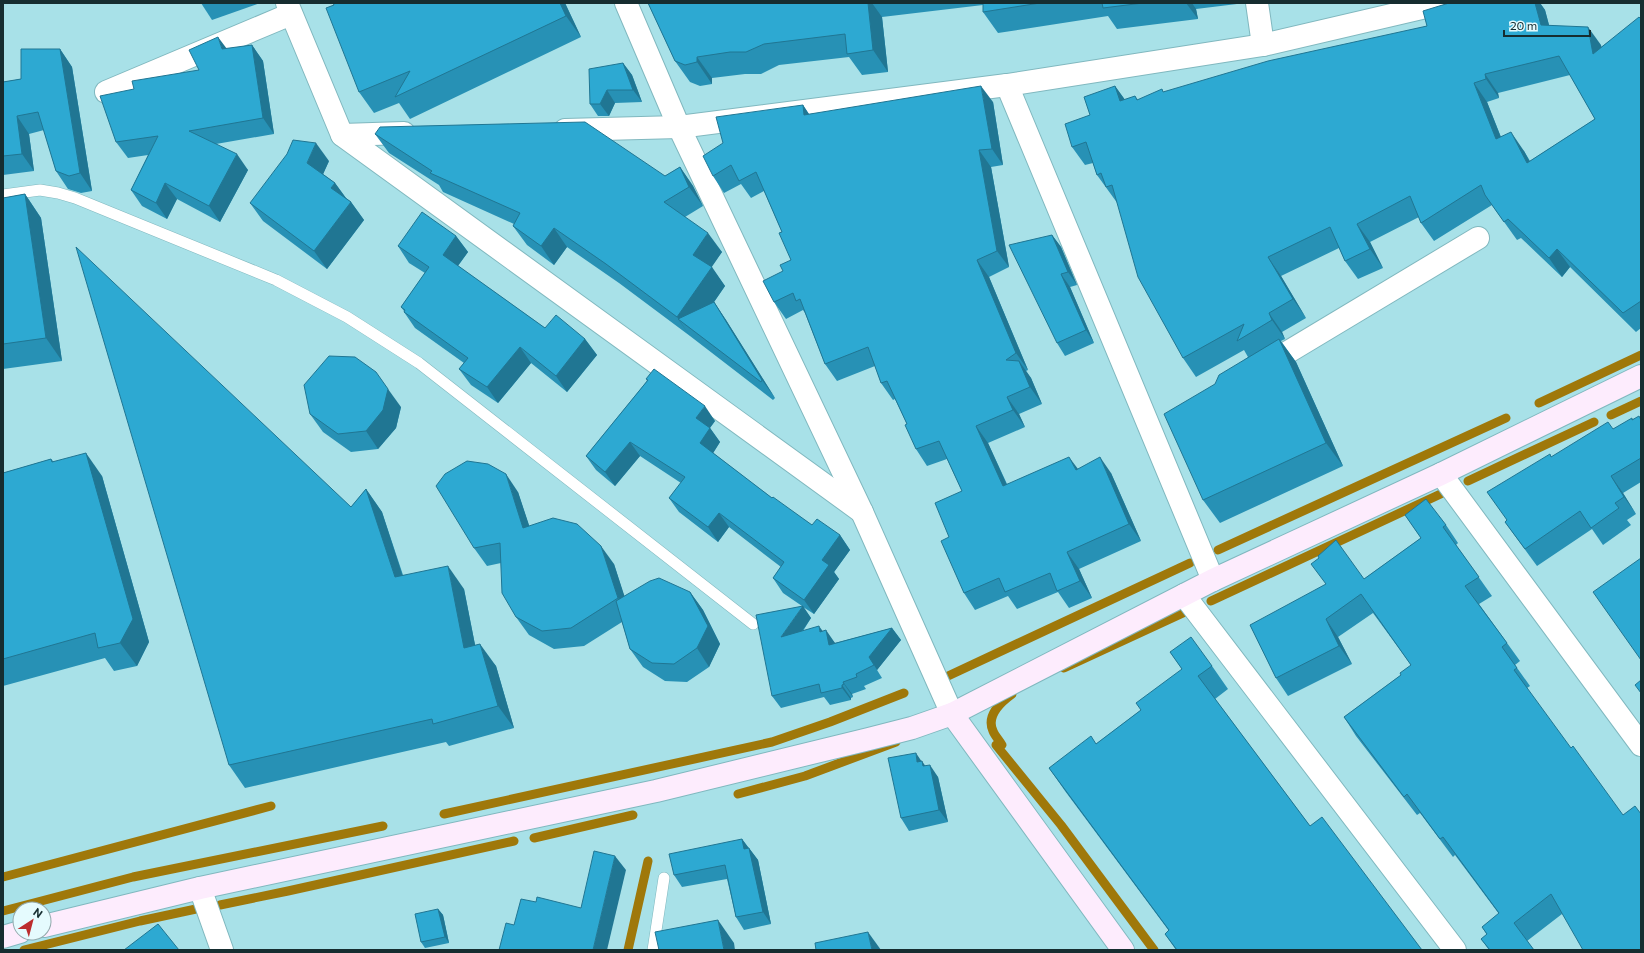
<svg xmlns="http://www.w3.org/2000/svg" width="1644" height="953" font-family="Commissioner,sans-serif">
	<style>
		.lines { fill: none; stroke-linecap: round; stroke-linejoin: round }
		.stream { stroke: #9f780a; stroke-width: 9 }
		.lane-casing { stroke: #80b8bf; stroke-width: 12 }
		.street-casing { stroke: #80b8bf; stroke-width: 24 }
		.secondary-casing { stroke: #80b8bf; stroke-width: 24 }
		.lane { stroke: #fff; stroke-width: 11 }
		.street { stroke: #fff; stroke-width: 22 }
		.secondary { stroke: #fdecfd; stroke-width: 22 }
		.wall { fill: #2791b5; fill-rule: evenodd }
		.shaded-wall { fill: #207693 }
		.building { fill: #2da9d2; stroke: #207693; fill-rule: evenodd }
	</style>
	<rect width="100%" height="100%" fill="#a8e1e8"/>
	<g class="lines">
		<g class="stream">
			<polyline points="1539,403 1641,355"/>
			<polyline points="1611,415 1641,401"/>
			<polyline points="1468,481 1594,422"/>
			<polyline points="1218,550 1506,418"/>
			<polyline points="1211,601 1447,491"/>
			<polyline points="1064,668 1183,613"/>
			<polyline points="948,676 1190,563"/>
			<polyline points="996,745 1061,825 1154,950"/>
			<path d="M1002,745C999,740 995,736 993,731C986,716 1001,702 1012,694"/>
			<polyline points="738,794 805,776 896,742"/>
			<polyline points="444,814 772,742 830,722 904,693"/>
			<polyline points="534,838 633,815"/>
			<polyline points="3,877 271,806"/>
			<polyline points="220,905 288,891 514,841"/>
			<polyline points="3,911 133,877 383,826"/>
			<polyline points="24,950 140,921 196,909"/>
			<polyline points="628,950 648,861"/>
		</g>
		<defs>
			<g id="lane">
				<polyline points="3,195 40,190 58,193 75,198 276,280 347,317 419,363 753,624"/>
				<polyline points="653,950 664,878"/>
			</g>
			<g id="street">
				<polyline points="287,3 342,135 862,512"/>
				<polyline points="626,3 679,127 862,512 952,714"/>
				<polyline points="1257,3 1263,45"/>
				<polyline points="1007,85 1213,580"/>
				<polyline points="106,92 291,14"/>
				<polyline points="565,130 679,127 1007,85 1263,45 1443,3"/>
				<polyline points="342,135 404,133"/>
				<polyline points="1263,367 1478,238"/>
				<polyline points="1441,474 1641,745"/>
				<polyline points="1184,595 1455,950"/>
				<polyline points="200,888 222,950"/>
			</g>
			<g id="secondary">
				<polyline points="952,714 1123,950"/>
				<polyline points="44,926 200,888 656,791 869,739 912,728 952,714 1213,580 1441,474 1641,376"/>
				<polyline points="3,937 20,932"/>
			</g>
		</defs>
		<use href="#lane" class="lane-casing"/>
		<use href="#street" class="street-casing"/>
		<use href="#secondary" class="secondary-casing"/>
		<use href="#lane" class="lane"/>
		<use href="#street" class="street"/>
		<use href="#secondary" class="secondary"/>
	</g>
	<g class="wall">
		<polygon points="201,3 260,3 212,20"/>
		<polygon points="565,3 581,37 410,119 399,103 374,113 359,92 334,5"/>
		<polygon points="648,3 1237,3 1237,4 1196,9 1198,19 1117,29 1108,16 998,33 983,12 983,5 882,17 888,72 862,75 849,57 779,65 761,74 745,74 712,78 712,84 700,86 690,82 675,61"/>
		<path d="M1449,3H1540L1545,10L1549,25L1601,45V47L1641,19V328L1636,332L1570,267L1562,277L1521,238L1517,240L1492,205L1434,241L1421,223L1419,217L1370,242L1383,268L1358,279L1345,261L1339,248L1281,276L1306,318L1282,332L1285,339L1281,341L1296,362L1343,466L1220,523L1203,500L1215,384L1248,357L1244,350L1196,377L1183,358L1118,204L1097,175L1093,163L1085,165L1072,147L1090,115L1115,86L1125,100L1135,96L1138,100L1164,92L1427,26ZM1570,75L1595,119L1530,161L1524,151L1501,137L1487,102L1499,98L1498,93Z"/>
		<polygon points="252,45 263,61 274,134 216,144 248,170 220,222 177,199 167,219 142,206 131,190 148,155 128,158 116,142 199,70 226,49"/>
		<polygon points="60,49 72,67 92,191 81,193 68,189 56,171 44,130 29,134 34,171 3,175 3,82 21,79"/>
		<polygon points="623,63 632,75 642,102 615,103 609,116 598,116 590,104"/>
		<polygon points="993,102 1003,165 991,167 1009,267 989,277 1028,370 1026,371 1031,378 1042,404 1019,414 1025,427 988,443 1007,484 1077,469 1111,473 1141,541 1079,569 1092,598 1069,608 1058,592 1017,609 1008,596 975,610 964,593 949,537 962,491 947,459 927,466 916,449 907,424 895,399 893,400 881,383 875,366 837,381 825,364 805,313 803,310 786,319 774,302 783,271 791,260 782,232 764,191 751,198 741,184 724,193 713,176 803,105 809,114"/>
		<polygon points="375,134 665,176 680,167 693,186 703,206 685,217 722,252 711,267 725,286 714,302 726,320 775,398 773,400 690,336 619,283 567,247 554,265 527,245 513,226 514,224 443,192 439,185 389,153"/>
		<polygon points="329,161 323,174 335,183 346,198 351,202 364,220 327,269 263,221 250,203"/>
		<polygon points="25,194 41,218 62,361 3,369 3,198"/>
		<polygon points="1052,235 1061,247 1077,285 1070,287 1094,343 1065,356 1057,343"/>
		<polygon points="456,236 468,252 458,266 545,328 585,339 597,355 567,392 531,363 498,403 471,385 459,369 464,363 415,328 404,312 404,311 401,307 425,273 409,263 398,246"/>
		<polygon points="646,379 715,421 710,428 720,442 713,453 772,498 812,525 840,535 850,550 834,572 839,579 814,614 803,607 811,618 803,631 823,631 835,643 892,628 901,640 877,670 882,678 864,686 866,689 852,694 853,697 851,698 851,700 830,705 824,697 781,708 772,696 802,606 783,593 773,578 781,567 729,527 718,542 679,512 669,498 681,483 640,456 615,486 596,470 586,456 647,381"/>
		<polygon points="401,407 396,428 378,449 351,452 323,432 310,414"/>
		<polygon points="1633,419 1641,419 1641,482 1623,493 1636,514 1627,520 1631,525 1603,545 1592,529 1537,566 1505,522 1552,457 1613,429"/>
		<polygon points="51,459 53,461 102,476 149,642 137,666 114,671 105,658 3,686 3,473"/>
		<polygon points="366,489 382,512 403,575 464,589 475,645 496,666 514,728 449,746 446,742 245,788 229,765 351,507"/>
		<polygon points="518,492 529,526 614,564 624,596 690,592 703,610 720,644 709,667 687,682 665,681 643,667 630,649 622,622 584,646 554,649 529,635 516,617 501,563 487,566 474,548"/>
		<polygon points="1405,515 1446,525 1458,543 1456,545 1492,596 1479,604 1520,661 1515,665 1530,686 1527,688 1562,914 1527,941 1534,950 1489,950 1481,939 1487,935 1482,927 1499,914 1455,855 1453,857 1420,813 1417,815 1356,736 1344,717 1401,675 1411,665 1373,613 1338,637 1352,664 1288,696 1276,678 1250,625 1364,579 1421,538"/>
		<polygon points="1170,652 1212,666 1228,689 1215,699 1310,826 1422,950 1176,950 1165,934 1169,931 1065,791 1049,768 1096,744 1141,710 1182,669"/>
		<polygon points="921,761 925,766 938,777 948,822 909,831 901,818"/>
		<polygon points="742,839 758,860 771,924 744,930 736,917 727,879 682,887 674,875"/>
		<polygon points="438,909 443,915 449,943 425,948 421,942"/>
	</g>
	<g class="shaded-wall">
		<polygon points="560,3 565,3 581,37 566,16"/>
		<polygon points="868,3 872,3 882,17 888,72 873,50"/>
		<polygon points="1186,3 1192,3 1196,9 1198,19"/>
		<polygon points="1535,3 1540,3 1545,10 1554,44 1541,25"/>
		<polygon points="1588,27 1601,45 1606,73 1593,54"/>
		<polygon points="218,37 230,53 222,49"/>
		<polygon points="252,45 263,61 274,134 263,118"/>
		<polygon points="60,49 72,67 92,191 80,173"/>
		<polygon points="697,57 712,78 712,84 697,62"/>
		<polygon points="623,63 632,75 642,102 633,90"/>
		<polygon points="1485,74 1498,93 1499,98 1486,79"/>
		<polygon points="1474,83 1487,102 1509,158 1496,139"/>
		<polygon points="981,86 993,102 1003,165 992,149"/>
		<polygon points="1115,86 1128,104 1120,101"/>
		<polygon points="607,90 615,103 609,116 600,104"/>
		<polygon points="803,105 814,122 804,115"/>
		<polygon points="17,116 29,134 34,171 22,154"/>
		<polygon points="1511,132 1524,151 1540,181 1527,163"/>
		<polygon points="316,143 329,161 320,181 307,163"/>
		<polygon points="979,150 991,167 1009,267 997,251"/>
		<polygon points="237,154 248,170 220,222 209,206"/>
		<polygon points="680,167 693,186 703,206 689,187"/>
		<polygon points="165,183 177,199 167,219 156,203"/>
		<polygon points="335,183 348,201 331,188"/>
		<polygon points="25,194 41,218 62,361 46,338"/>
		<polygon points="351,202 364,220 327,269 314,251"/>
		<polygon points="1357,224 1370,242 1383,268 1370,249"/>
		<polygon points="554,228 567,247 554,265 541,246"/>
		<polygon points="708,233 722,252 707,274 693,255"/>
		<polygon points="1052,235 1061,247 1077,285 1068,272"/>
		<polygon points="456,236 468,252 454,271 443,255"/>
		<polygon points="1557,249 1570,267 1562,277 1549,258"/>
		<polygon points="1268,257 1281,276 1306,318 1293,299"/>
		<polygon points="977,260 989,277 1028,370 1016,353"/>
		<polygon points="712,267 725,286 714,302 726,320 775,398 762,380 678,319 690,336 677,317"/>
		<polygon points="1061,274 1070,287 1094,343 1086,330"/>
		<polygon points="1269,313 1282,332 1285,339 1272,320"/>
		<polygon points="585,339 597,355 567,392 556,376"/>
		<polygon points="1279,339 1296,362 1343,466 1326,443"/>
		<polygon points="520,347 531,363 498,403 487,387"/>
		<polygon points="1019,361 1031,378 1042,404 1030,387"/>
		<polygon points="388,389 401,407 396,428 378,449 366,431"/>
		<polygon points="1007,397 1019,414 1025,427 1013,410"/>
		<polygon points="705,406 715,421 706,433 696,418"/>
		<polygon points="976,426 988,443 1015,503 1003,486"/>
		<polygon points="710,428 720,442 710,458 700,443"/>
		<polygon points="630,442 640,456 615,486 605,472"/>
		<polygon points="86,453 102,476 149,642 137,666 120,643"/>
		<polygon points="1069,457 1081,473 1076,470"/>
		<polygon points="1100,457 1111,473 1141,541 1129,524"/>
		<polygon points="506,474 518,492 536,546 523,528"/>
		<polygon points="1611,476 1623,493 1636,514 1624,497"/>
		<polygon points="366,489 382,512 410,599 395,577"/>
		<polygon points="719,513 729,527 718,542 708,527"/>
		<polygon points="840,535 850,550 834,572 839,579 814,614 804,600 822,560"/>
		<polygon points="601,546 614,564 631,616 618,598"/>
		<polygon points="1067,552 1079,569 1092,598 1080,581"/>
		<polygon points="448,566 464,589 480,670 464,648"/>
		<polygon points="690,592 703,610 720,644 709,667 697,648"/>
		<polygon points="803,606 811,618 789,650 781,637"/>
		<polygon points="1326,619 1338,637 1352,664 1339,646"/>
		<polygon points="819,626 827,637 826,630 835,643 838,657 820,632"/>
		<polygon points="892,628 901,640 877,670 882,678 869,657"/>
		<polygon points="480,644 496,666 514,728 498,706"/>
		<polygon points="843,682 852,694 853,697 844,684"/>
		<polygon points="842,685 851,698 851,700 842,688"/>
		<polygon points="916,753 922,762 922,761 930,773 917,762"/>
		<polygon points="930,765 938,777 948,822 939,810"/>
		<polygon points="742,839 750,850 749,848 758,860 771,924 763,912 744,849"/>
		<polygon points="615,856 626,870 607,950 593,950"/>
		<polygon points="438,909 443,915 449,943 445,937"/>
		<polygon points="718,920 734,943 735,950 724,950"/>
		<polygon points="868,932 881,950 872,950"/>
	</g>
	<g class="building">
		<polygon points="333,3 560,3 566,16 395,97 410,71 359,92 326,8 334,5"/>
		<polygon points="648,3 868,3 873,50 847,54 845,34 764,44 746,52 730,52 697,57 697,62 685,65 675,61"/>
		<polygon points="983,3 1040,3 983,12"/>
		<polygon points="1102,3 1143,3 1103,8"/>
		<path d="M1449,3H1535L1541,25L1588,27L1593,54L1639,17L1641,19V301L1623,313L1557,249L1549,258L1508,219L1504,222L1485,195L1481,185L1421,223L1410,196L1357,224L1370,249L1345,261L1330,227L1268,257L1293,299L1269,313L1272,320L1237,341L1244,324L1183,358L1138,277L1112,185L1106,187L1101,173L1097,175L1086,142L1072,147L1065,124L1090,115L1084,97L1115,86L1120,101L1135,96L1137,100L1162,89L1163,92L1268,61L1427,26L1423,11ZM1559,56L1595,119L1527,163L1511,132L1496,139L1474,83L1486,79L1485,74Z"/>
		<polygon points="218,37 222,49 252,45 263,118 189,131 237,154 209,206 165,183 156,203 131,190 158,136 116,142 100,96 134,89 132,81 199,70 189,50"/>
		<polygon points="21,49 60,49 80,173 69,176 56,171 38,112 17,116 22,154 3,156 3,82 21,79"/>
		<polygon points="623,63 633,90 607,90 600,104 590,104 589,69"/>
		<polygon points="981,86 992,149 979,150 997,251 977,260 1016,353 1006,360 1019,361 1030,387 1007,397 1013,410 976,426 1003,486 1069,457 1076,470 1100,457 1129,524 1067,552 1080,581 1057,591 1050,573 1005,592 999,578 964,593 941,541 949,537 935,503 962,491 939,441 916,449 905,425 907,424 887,381 881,383 868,347 825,364 800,299 796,301 793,293 774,302 763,281 783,271 780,265 791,260 779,233 782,232 756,172 739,181 731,165 713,176 703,156 723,143 716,117 803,105 804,115"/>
		<polygon points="585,122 665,176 680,167 689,187 664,202 708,233 693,255 712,267 677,317 606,264 554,228 541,246 513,226 520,213 430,173 432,171 375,134 380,127"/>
		<polygon points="293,140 316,143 307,163 335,183 331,188 351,202 314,251 250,203 287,154"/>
		<polygon points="25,194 46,338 3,344 3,198"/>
		<polygon points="422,212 456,236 443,255 545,328 556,315 585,339 556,376 520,347 487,387 459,369 468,358 404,312 405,310 401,307 429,267 398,246"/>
		<polygon points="1052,235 1068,272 1061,274 1086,330 1057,343 1009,245"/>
		<polygon points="76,247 351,507 366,489 395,577 448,566 464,648 480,644 498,706 433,724 432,719 229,765"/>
		<polygon points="714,302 762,380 761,382 678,319"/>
		<polygon points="1279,339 1326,443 1203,500 1164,414 1215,384 1219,375"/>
		<polygon points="329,356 355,357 376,372 388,389 383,410 366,431 338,434 310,414 304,385"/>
		<polygon points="654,369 705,406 696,418 710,428 700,443 772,498 773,497 812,525 817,519 840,535 822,560 829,565 804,600 773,578 784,562 719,513 708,527 669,498 685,477 630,442 605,472 586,456 648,380 646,379"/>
		<polygon points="1639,416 1641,420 1641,458 1611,476 1624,497 1615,503 1619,508 1591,528 1580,511 1525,549 1505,522 1507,520 1487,492 1550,454 1551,457 1608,422 1613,429 1632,418 1632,420"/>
		<polygon points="86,453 133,619 120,643 98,648 95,633 3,659 3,473 51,459 52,462"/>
		<polygon points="467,461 488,464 506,474 523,528 553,518 577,524 601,546 618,598 571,628 542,631 516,617 502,593 500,543 474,548 436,486 445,474"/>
		<polygon points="1426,499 1446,525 1443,527 1479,577 1465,586 1507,643 1502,647 1517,668 1514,670 1571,748 1573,746 1623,815 1635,806 1641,814 1641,950 1583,950 1551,894 1514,923 1534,950 1490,950 1481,939 1487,934 1482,927 1499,913 1443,837 1440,839 1407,794 1404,797 1344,717 1401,675 1400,673 1411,665 1361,594 1326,619 1339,646 1276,678 1250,625 1326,584 1311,564 1319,558 1318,556 1336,540 1364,579 1421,538 1405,515"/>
		<polygon points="1641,558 1641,660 1593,592"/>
		<polygon points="659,578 690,592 708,626 697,648 674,664 652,663 630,649 616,601 650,581"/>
		<polygon points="803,606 781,637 819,626 820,632 826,630 829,645 892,628 869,657 874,665 856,674 857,677 843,682 844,684 842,685 842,688 821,693 819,684 772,696 756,615"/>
		<polygon points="1191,637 1212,666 1198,676 1310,826 1322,817 1422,950 1177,950 1165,934 1169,930 1049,768 1091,736 1096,744 1141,710 1136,703 1182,669 1170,652"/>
		<polygon points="1641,680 1641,693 1635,685"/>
		<polygon points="916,753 917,762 922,761 923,766 930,765 939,810 901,818 888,758"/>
		<polygon points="742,839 744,849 749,848 763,912 736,917 725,865 674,875 669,854"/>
		<polygon points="594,851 615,856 593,950 499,950 506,923 514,925 521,899 536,902 537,897 581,908"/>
		<polygon points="438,909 445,937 421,942 415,914"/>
		<polygon points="718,920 724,950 659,950 655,932"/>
		<polygon points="158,924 179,950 124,950"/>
		<polygon points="868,932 872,950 816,950 815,943"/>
	</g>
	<rect width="1644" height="953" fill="none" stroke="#162d30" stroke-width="8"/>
	<g transform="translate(32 921) rotate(36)"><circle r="19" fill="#e5fbfe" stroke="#92a9ac"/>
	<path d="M0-3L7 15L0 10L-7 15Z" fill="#bc2d2e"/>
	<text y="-6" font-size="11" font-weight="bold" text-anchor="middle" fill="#162d30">N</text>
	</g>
	<path d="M1504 30v6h86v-6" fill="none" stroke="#162d30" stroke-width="2"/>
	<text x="1510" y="30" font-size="12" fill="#162d30" stroke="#e5fbfe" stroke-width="3" paint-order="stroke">20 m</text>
</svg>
